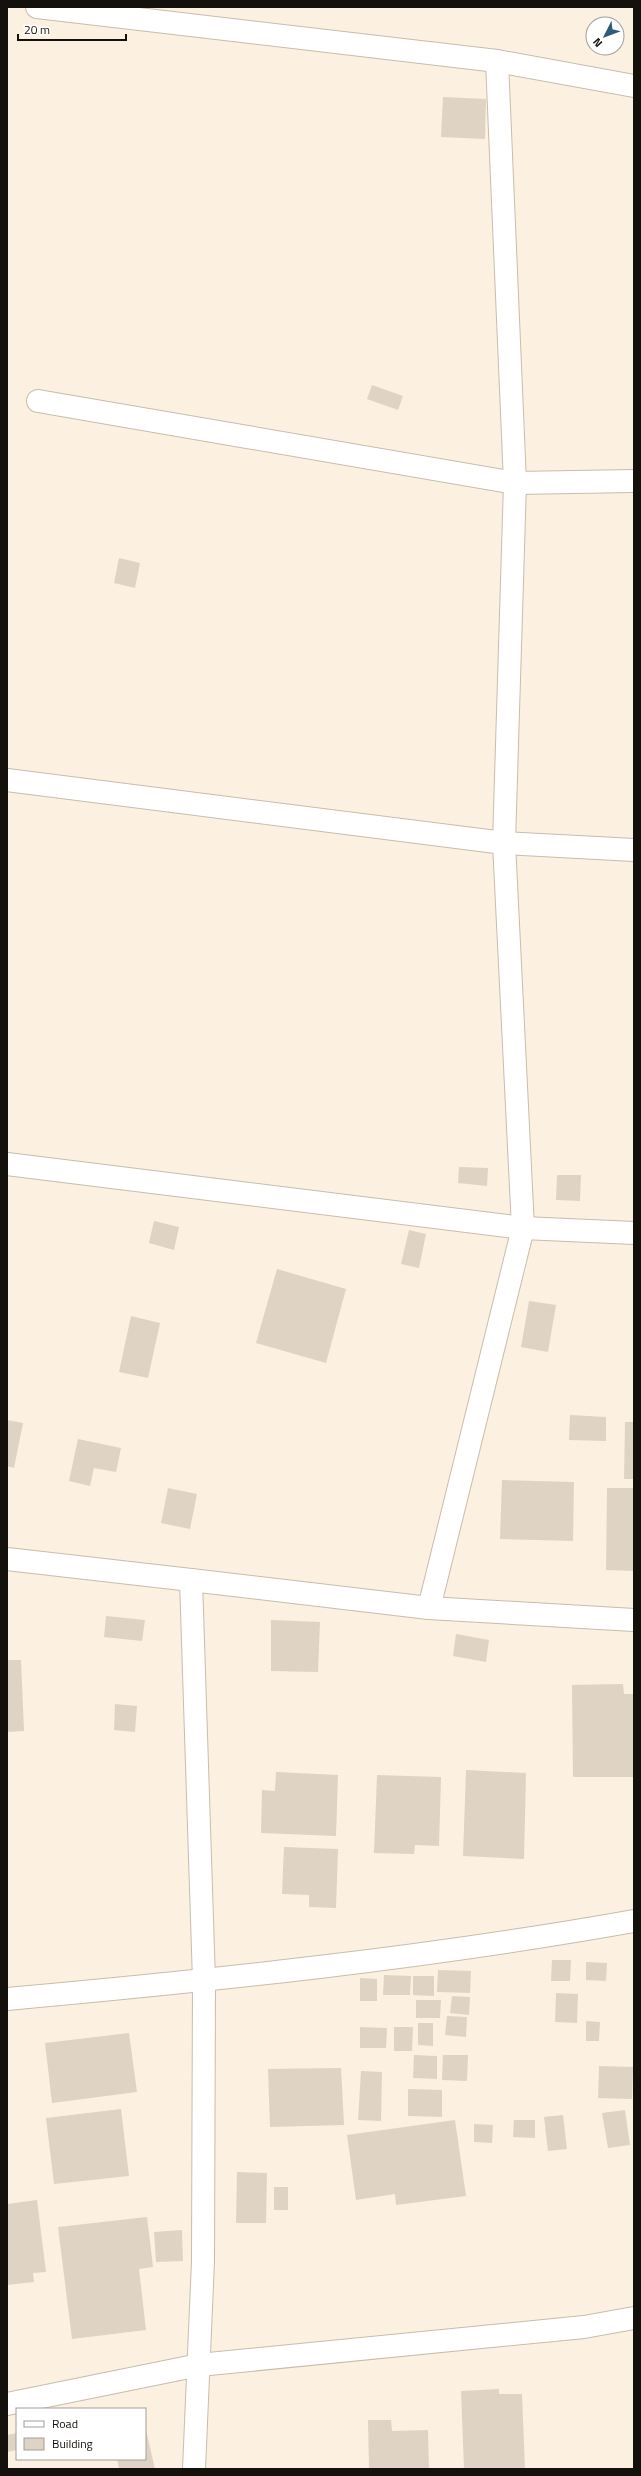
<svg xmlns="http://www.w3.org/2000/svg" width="641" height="2476" font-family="'Titillium Web',sans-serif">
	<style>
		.building { fill: #dfd3c4 }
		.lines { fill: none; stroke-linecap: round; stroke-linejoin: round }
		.street-casing { stroke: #c8bcae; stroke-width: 24 }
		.street { stroke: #fff; stroke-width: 22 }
	</style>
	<rect width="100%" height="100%" fill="#fcf0e0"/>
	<g class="building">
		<polygon points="443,97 486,99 485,139 441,137"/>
		<polygon points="372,385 403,396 398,410 367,399"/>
		<polygon points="119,558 140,563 135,588 114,583"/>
		<polygon points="459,1167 488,1168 487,1186 458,1183"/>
		<polygon points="557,1175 581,1175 580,1201 556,1200"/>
		<polygon points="154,1221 179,1227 174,1250 149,1243"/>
		<polygon points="409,1230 426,1234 419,1268 401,1264"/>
		<polygon points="277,1269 346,1289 326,1363 256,1343"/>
		<polygon points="529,1301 556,1305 548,1352 521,1347"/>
		<polygon points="131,1316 160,1323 148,1378 119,1372"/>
		<polygon points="570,1415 606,1417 606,1441 569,1440"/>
		<polygon points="7,1420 23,1423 14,1468 7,1466"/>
		<polygon points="625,1422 634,1422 634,1479 624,1479"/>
		<polygon points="78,1439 121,1448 116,1472 94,1468 90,1486 69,1481"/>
		<polygon points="502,1480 574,1482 573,1541 500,1539"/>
		<polygon points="168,1488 197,1494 190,1529 161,1523"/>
		<polygon points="607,1488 634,1488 634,1571 606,1570"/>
		<polygon points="106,1616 145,1620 142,1641 104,1637"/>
		<polygon points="271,1620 320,1622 318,1672 271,1671"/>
		<polygon points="456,1634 489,1640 486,1662 453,1656"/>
		<polygon points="7,1660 21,1660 24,1731 7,1732"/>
		<polygon points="623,1684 624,1694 634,1694 634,1777 573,1777 572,1685"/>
		<polygon points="115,1704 137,1706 135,1732 114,1730"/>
		<polygon points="466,1770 526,1773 524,1859 463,1856"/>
		<polygon points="276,1772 338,1775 336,1836 261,1833 262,1790 275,1791"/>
		<polygon points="377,1775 441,1777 439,1846 415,1845 414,1854 374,1853"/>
		<polygon points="284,1847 338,1849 336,1908 309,1907 309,1895 282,1894"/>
		<polygon points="552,1960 571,1960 570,1981 551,1981"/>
		<polygon points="586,1962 607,1963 606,1981 586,1980"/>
		<polygon points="438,1970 471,1971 470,1993 437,1992"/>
		<polygon points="384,1975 411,1976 410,1995 383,1995"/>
		<polygon points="413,1976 434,1976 434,1996 413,1995"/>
		<polygon points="360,1978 377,1979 377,2001 360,2001"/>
		<polygon points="556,1993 578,1994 577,2023 555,2022"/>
		<polygon points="452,1996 470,1997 469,2015 450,2013"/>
		<polygon points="416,2000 441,2000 440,2018 416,2018"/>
		<polygon points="447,2016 467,2017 466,2037 445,2035"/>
		<polygon points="586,2021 600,2022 599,2041 586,2041"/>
		<polygon points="418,2023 433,2023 433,2046 418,2045"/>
		<polygon points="360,2027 387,2028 386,2048 360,2048"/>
		<polygon points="394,2027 413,2027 412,2051 394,2051"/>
		<polygon points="129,2033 137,2092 52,2103 45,2043"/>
		<polygon points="414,2055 437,2056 437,2079 413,2078"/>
		<polygon points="443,2055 468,2055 467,2081 442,2080"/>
		<polygon points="599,2066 633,2067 632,2099 598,2098"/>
		<polygon points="341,2068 344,2125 270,2127 268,2069"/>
		<polygon points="361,2071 382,2072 381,2121 358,2120"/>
		<polygon points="408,2089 442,2090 442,2117 408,2116"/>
		<polygon points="121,2109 129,2176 54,2184 46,2118"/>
		<polygon points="625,2110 630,2145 608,2148 602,2113"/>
		<polygon points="563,2115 567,2149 548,2151 544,2117"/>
		<polygon points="455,2120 466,2196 396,2205 395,2194 356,2200 347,2135"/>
		<polygon points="514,2120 535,2120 535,2138 513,2137"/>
		<polygon points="474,2124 493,2125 492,2143 474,2142"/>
		<polygon points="237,2172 267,2173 266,2223 236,2223"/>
		<rect x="274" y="2187" width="14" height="23"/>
		<polygon points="37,2200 46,2272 33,2273 34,2282 7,2285 7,2204"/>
		<polygon points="147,2217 153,2267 139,2269 146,2330 72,2339 58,2227"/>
		<polygon points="182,2230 183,2261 156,2262 154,2232"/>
		<polygon points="499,2389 499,2394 522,2394 525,2469 464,2469 461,2391"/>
		<polygon points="368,2420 391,2420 392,2431 428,2430 429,2469 369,2469"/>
		<polygon points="145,2426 155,2469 119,2469 117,2459 145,2459"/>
		<polygon points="17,2433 17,2450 7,2452 7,2435"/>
	</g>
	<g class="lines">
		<defs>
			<g id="street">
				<polyline points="37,7 497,61 634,86"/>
				<polyline points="38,401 515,483 634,481"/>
				<polyline points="7,780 504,843 634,850"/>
				<polyline points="7,1164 523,1228 634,1233"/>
				<polyline points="7,1559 191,1580 204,1981 203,2261 194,2469"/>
				<polyline points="191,1580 429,1608 634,1620"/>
				<polyline points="429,1608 523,1228 504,843 515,483 497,61"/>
				<path d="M7,1999C217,1980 426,1958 634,1921"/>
				<polyline points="7,2404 199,2365 584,2327 634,2318"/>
			</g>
		</defs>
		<use href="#street" class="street-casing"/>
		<use href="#street" class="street"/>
	</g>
	<rect width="641" height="2476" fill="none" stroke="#14100b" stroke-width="16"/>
	<rect x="16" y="2408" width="130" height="52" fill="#ffffff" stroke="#a19f9d"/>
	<rect x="24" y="2421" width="20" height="6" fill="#ffffff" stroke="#a19f9d"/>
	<text x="52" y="2428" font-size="12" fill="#14100b">Road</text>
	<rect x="24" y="2438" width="20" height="12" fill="#dfd3c4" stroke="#a19f9d"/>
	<text x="52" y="2448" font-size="12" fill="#14100b">Building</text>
	<g transform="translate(605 36) rotate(228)"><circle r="19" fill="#ffffff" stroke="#a19f9d"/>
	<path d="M0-3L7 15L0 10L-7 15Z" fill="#2d5b7a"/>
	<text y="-6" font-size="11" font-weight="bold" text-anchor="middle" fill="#14100b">N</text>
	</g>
	<path d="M18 34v6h108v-6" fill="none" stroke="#14100b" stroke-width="2"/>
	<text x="24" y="34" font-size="12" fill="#14100b" stroke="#ffffff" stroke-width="3" paint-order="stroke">20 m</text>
</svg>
